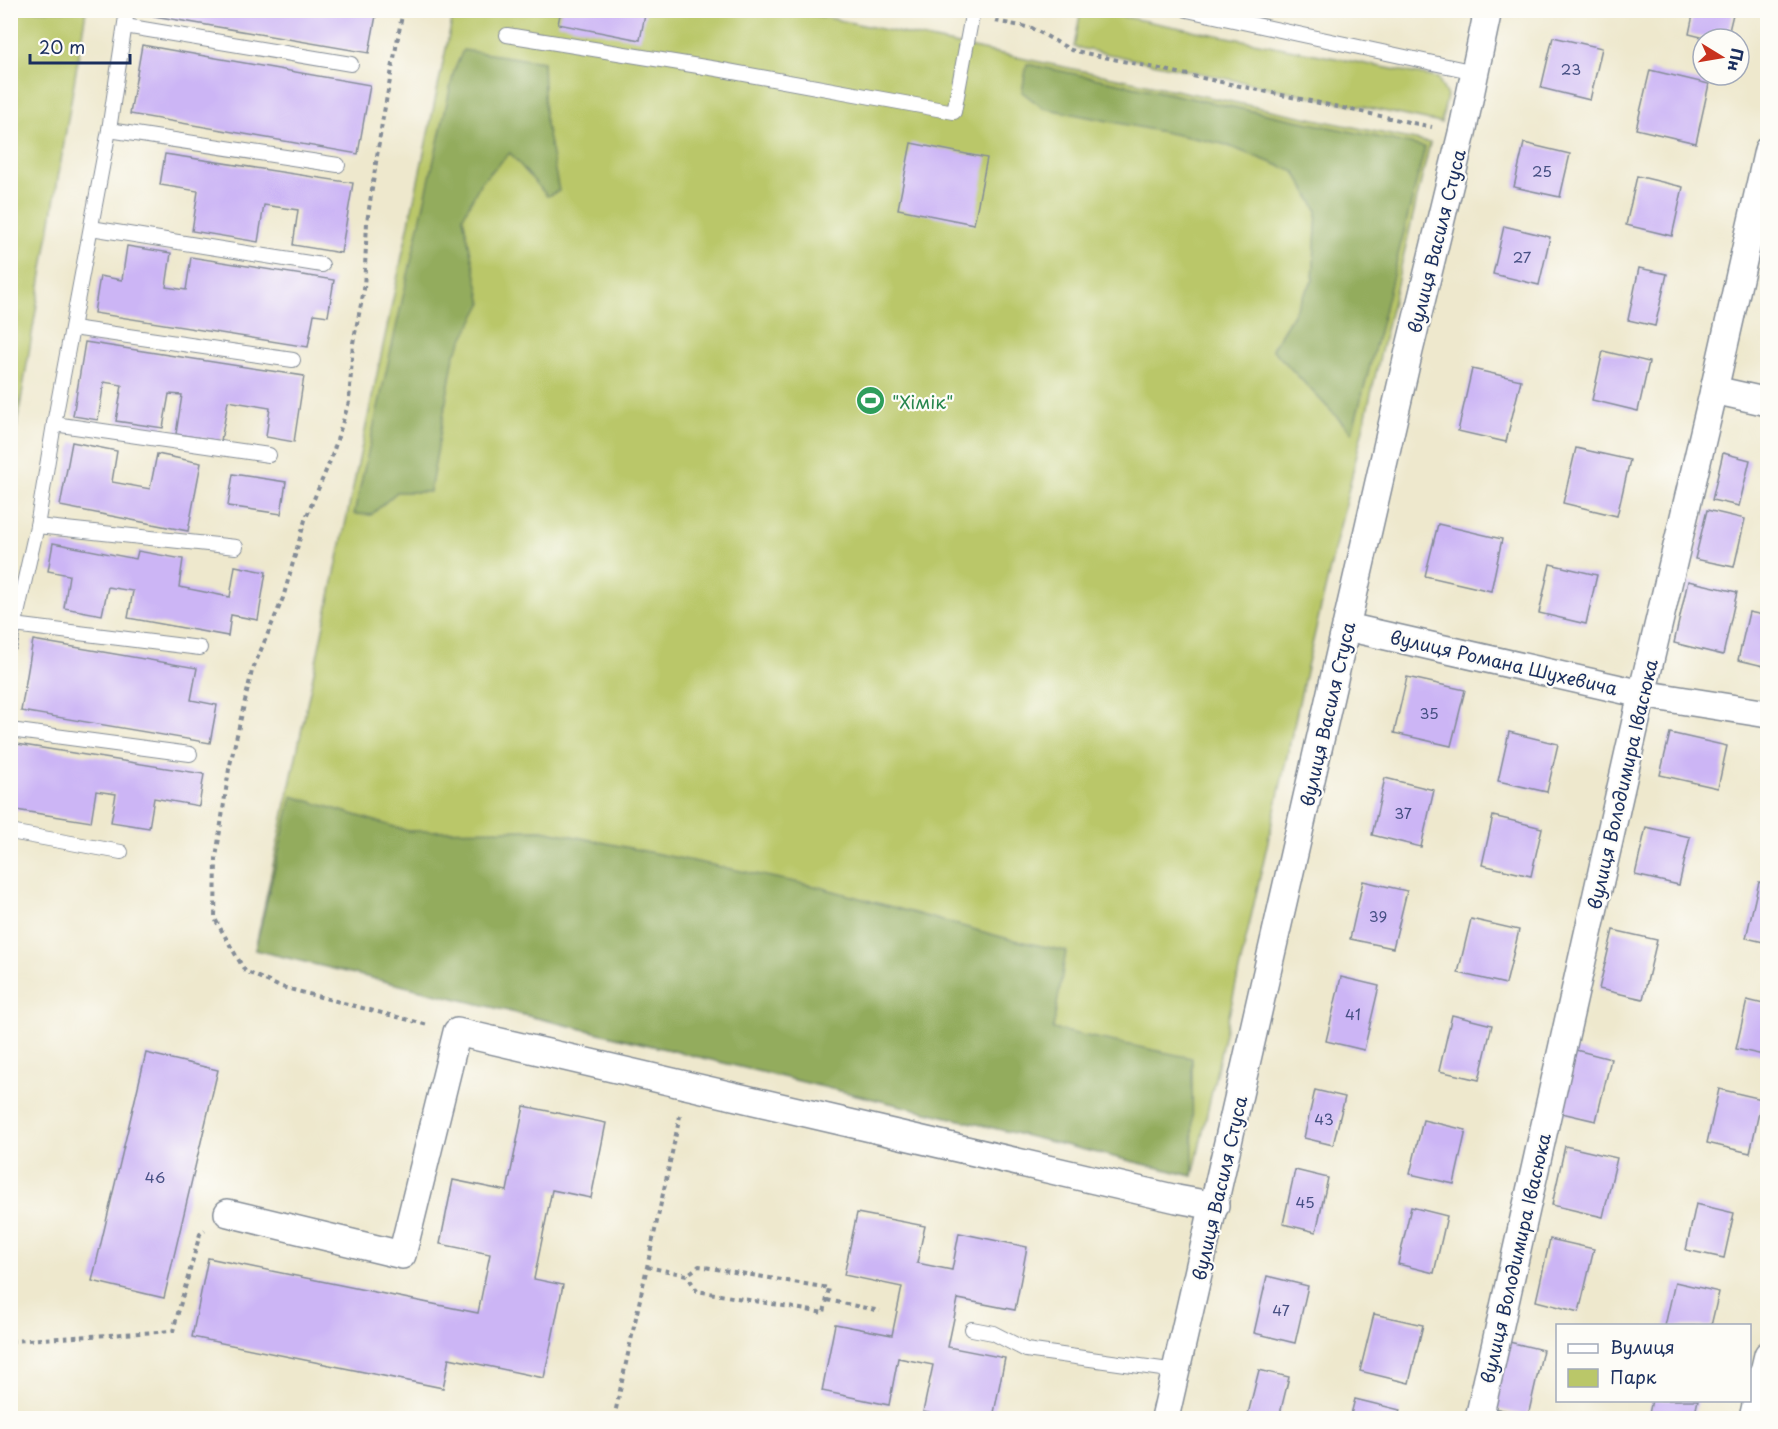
<svg xmlns="http://www.w3.org/2000/svg" width="1778" height="1429" font-family="'Playpen Sans',sans-serif">
	<style>
		.green { fill: #bac769; stroke: #6a7b64; stroke-width: 1.5 }
		.forest { fill: #93ac5d; stroke: #576e5e; stroke-width: 1.5 }
		.building { fill: #ccb5f5 }
		.lines { fill: none; stroke-linecap: round; stroke-linejoin: round }
		.lane-casing { stroke: #848c96; stroke-width: 16 }
		.street-casing { stroke: #848c96; stroke-width: 30 }
		.path { stroke: #848c96; stroke-width: 4; stroke-dasharray: 4.5 4.5; stroke-linecap: butt }
		.lane { stroke: #fff; stroke-width: 14 }
		.street { stroke: #fff; stroke-width: 27 }
		.labels { text-anchor: middle; dominant-baseline: central; stroke-width: 4.5; stroke-linejoin: round; paint-order: stroke }
		.number-label { font-size: 15px; fill: #475084 }
		.street-label { font-size: 18px; fill: #1b2f5e; stroke: #fdfcf7 }
		.leisure-label { font-size: 18px; fill: #27864d; stroke: #fdfcf7; text-anchor: start }
	</style>
	<rect width="100%" height="100%" fill="#fdfcf7"/>
	<filter id="ink" filterUnits="userSpaceOnUse"><feTurbulence type="fractalNoise" baseFrequency=".0167" numOctaves="2"/><feDisplacementMap in="SourceGraphic" scale="12" xChannelSelector="R" yChannelSelector="G"/><feConvolveMatrix kernelMatrix="1 2 1 2 8 2 1 2 1" color-interpolation-filters="sRGB"/></filter>
	<filter id="wash" filterUnits="userSpaceOnUse"><feTurbulence type="fractalNoise" baseFrequency=".008" numOctaves="4" result="noise"/><feDisplacementMap in="SourceGraphic" scale="24" xChannelSelector="R" yChannelSelector="G"/><feGaussianBlur stdDeviation="1.35" result="paint"/><feColorMatrix in="noise" values="0 0 0 0 0 0 0 0 0 0 0 0 0 0 0 0 0 1.4 0 .05"/><feComposite in="paint" operator="in"/></filter>
	<g filter="url(#wash)">
		<rect width="100%" height="100%" fill="#eee8cd"/>
		<g class="green">
			<polygon points="11,10 86,11 11,460 10,11"/>
			<polygon points="454,11 795,11 1430,143 1309,658 1193,1176 255,950"/>
			<polygon points="1084,11 1094,11 1438,78 1447,96 1441,123 1074,47 1080,15"/>
		</g>
		<g class="forest">
			<polygon points="463,50 543,62 545,119 559,191 547,196 510,153 481,182 463,217 482,304 454,356 430,492 397,492 371,515 354,514 454,71"/>
			<polygon points="1027,64 1425,147 1380,328 1352,433 1272,349 1313,280 1317,210 1295,172 1223,144 1043,108 1022,92"/>
			<polygon points="292,796 408,831 543,830 819,887 1009,939 1066,951 1053,1029 1192,1058 1193,1176 255,950"/>
		</g>
		<g id="blocks">
			<g class="building">
				<polygon points="143,10 377,10 369,53 143,14"/>
				<polygon points="561,10 646,10 640,40 558,24"/>
				<polygon points="1694,10 1734,10 1727,39 1709,39 1689,34"/>
				<polygon points="1553,37 1602,48 1590,100 1541,88"/>
				<polygon points="142,45 370,85 358,154 130,114"/>
				<polygon points="1650,70 1709,84 1696,143 1636,129"/>
				<polygon points="911,143 987,158 974,224 898,209"/>
				<polygon points="1524,143 1570,154 1560,197 1514,187"/>
				<polygon points="165,154 353,183 341,253 293,245 298,210 264,205 258,242 192,231 198,191 160,185"/>
				<polygon points="1637,176 1683,187 1672,236 1626,225"/>
				<polygon points="1504,226 1550,237 1539,285 1493,274"/>
				<polygon points="127,246 171,253 166,287 186,290 191,257 334,280 328,316 314,314 308,347 94,313 100,276 122,280"/>
				<polygon points="1639,268 1667,274 1655,326 1628,320"/>
				<polygon points="85,342 304,376 294,442 266,437 270,408 228,401 221,441 176,434 182,395 169,394 163,428 116,421 122,385 104,382 98,420 73,416"/>
				<polygon points="1603,351 1649,362 1638,411 1592,400"/>
				<polygon points="1472,369 1521,380 1506,442 1458,431"/>
				<polygon points="72,442 117,451 112,482 150,489 157,454 201,463 188,531 60,506"/>
				<polygon points="1576,448 1630,460 1617,516 1563,503"/>
				<polygon points="1723,453 1750,460 1739,506 1712,500"/>
				<polygon points="233,474 286,482 281,514 228,506"/>
				<polygon points="1707,510 1745,519 1734,567 1695,559"/>
				<polygon points="1438,524 1502,539 1491,591 1425,576"/>
				<polygon points="53,543 136,559 138,551 183,559 179,587 230,597 235,566 266,572 258,620 231,615 228,636 128,618 133,591 108,587 102,615 64,608 69,575 48,571"/>
				<polygon points="1550,564 1597,575 1586,624 1539,613"/>
				<polygon points="1688,581 1737,592 1723,655 1674,643"/>
				<polygon points="1749,612 1768,616 1768,667 1738,660"/>
				<polygon points="33,640 197,668 191,700 217,705 210,743 21,711"/>
				<polygon points="1407,677 1465,690 1451,746 1394,733"/>
				<polygon points="1509,732 1558,744 1547,792 1498,781"/>
				<polygon points="1670,733 1727,746 1718,788 1660,775"/>
				<polygon points="17,744 204,774 199,806 154,798 149,828 111,822 116,794 96,791 91,822 10,809 10,785"/>
				<polygon points="1385,778 1434,790 1421,847 1372,835"/>
				<polygon points="1493,816 1542,828 1531,876 1482,865"/>
				<polygon points="1646,827 1690,837 1679,885 1635,875"/>
				<polygon points="1363,881 1407,891 1393,948 1350,939"/>
				<polygon points="1759,882 1768,884 1768,943 1746,938"/>
				<polygon points="1471,919 1519,930 1506,984 1458,973"/>
				<polygon points="1613,930 1657,940 1643,999 1599,989"/>
				<polygon points="1341,977 1379,986 1364,1050 1326,1041"/>
				<polygon points="1747,1000 1768,1005 1768,1056 1736,1049"/>
				<polygon points="1452,1015 1492,1025 1479,1080 1439,1071"/>
				<polygon points="1568,1048 1611,1059 1596,1121 1553,1111"/>
				<polygon points="146,1053 218,1070 164,1298 92,1281"/>
				<polygon points="1719,1089 1762,1099 1750,1153 1707,1143"/>
				<polygon points="1315,1090 1345,1097 1333,1145 1304,1138"/>
				<polygon points="524,1106 606,1123 591,1198 552,1190 534,1279 563,1285 544,1378 449,1358 443,1388 192,1337 208,1258 478,1313 490,1254 440,1244 453,1180 507,1191"/>
				<polygon points="1423,1120 1466,1130 1454,1184 1410,1174"/>
				<polygon points="1565,1146 1617,1158 1603,1217 1552,1205"/>
				<polygon points="1295,1170 1328,1178 1316,1232 1283,1224"/>
				<polygon points="1696,1204 1734,1213 1724,1258 1686,1250"/>
				<polygon points="1411,1207 1447,1216 1434,1273 1398,1264"/>
				<polygon points="857,1213 925,1226 917,1263 952,1270 959,1233 1027,1247 1015,1310 958,1299 948,1347 1005,1358 993,1418 958,1418 923,1412 933,1365 898,1358 889,1405 822,1391 835,1324 892,1335 902,1287 844,1275"/>
				<polygon points="1550,1239 1594,1249 1579,1312 1536,1301"/>
				<polygon points="1267,1276 1308,1286 1295,1343 1254,1333"/>
				<polygon points="1675,1282 1719,1292 1711,1326 1665,1326"/>
				<polygon points="1374,1314 1423,1325 1409,1383 1360,1371"/>
				<polygon points="1505,1341 1543,1350 1528,1416 1490,1407"/>
				<polygon points="1259,1370 1289,1377 1279,1418 1247,1418"/>
				<polygon points="1355,1399 1400,1410 1398,1418 1350,1418"/>
				<polygon points="1652,1400 1698,1400 1694,1418 1648,1418"/>
			</g>
		</g>
	</g>
	<g filter="url(#ink)">
		<use href="#blocks" fill-opacity="0" stroke="#848c96" stroke-width="1.5"/>
		<g class="lines">
			<defs>
				<g id="lane">
					<polyline points="1187,10 1475,72"/>
					<polyline points="125,26 351,64"/>
					<polyline points="507,35 717,69 954,112 973,10"/>
					<polyline points="109,130 338,165"/>
					<polyline points="91,228 322,265"/>
					<polyline points="73,328 293,360"/>
					<polyline points="54,424 269,455"/>
					<polyline points="37,526 236,547"/>
					<polyline points="14,625 200,648"/>
					<polyline points="10,645 37,526 54,424 109,130 127,10"/>
					<polyline points="10,730 190,754"/>
					<polyline points="10,832 121,852"/>
					<polyline points="972,1329 993,1333 1026,1350 1176,1371"/>
				</g>
				<g id="street">
					<polyline points="1714,390 1768,402"/>
					<polyline points="1347,627 1642,694 1768,714"/>
					<polyline points="228,1213 402,1255 457,1032 1177,1199 1215,1206"/>
					<polyline points="1165,1418 1409,351 1462,133 1488,10"/>
					<polyline points="1479,1418 1642,694 1714,390 1768,150"/>
					<polyline points="1753,1418 1768,1355"/>
				</g>
			</defs>
			<use href="#lane" class="lane-casing"/>
			<use href="#street" class="street-casing"/>
			<g class="path">
				<polyline points="403,10 382,123 367,222 364,290 353,343 349,402 331,459 305,520 283,598 252,671 229,769 216,858 215,919 245,971 278,986 428,1025"/>
				<polyline points="995,21 1032,28 1071,50 1432,127"/>
				<polyline points="647,1267 687,1275 699,1266 829,1288 824,1313 697,1291 687,1275"/>
				<polyline points="827,1300 880,1311"/>
				<polyline points="10,1341 173,1331 200,1234 205,1230"/>
				<polyline points="614,1418 680,1116"/>
			</g>
			<use href="#lane" class="lane"/>
			<use href="#street" class="street"/>
		</g>
	</g>
	<defs>
		<symbol id="stadium-disc" viewBox="-11 -11 22 22"><circle r="9.5" fill="#2e9e5b" stroke="#fdfcf7"/><path d="M0-5a6.5 5 0 1 0 0 10a6.5 5 0 1 0 0-10ZM-3.5-1.8h7v3.6h-7Z" fill="#fff"/></symbol>
	</defs>
	<g fill-rule="evenodd">
		<use href="#stadium-disc" x="854" y="384" width="33" height="33"/>
	</g>
	<g class="labels">
		<g class="number-label">
			<text x="1571" y="68">23</text>
			<text x="1542" y="170">25</text>
			<text x="1522" y="256">27</text>
			<text x="1429" y="712">35</text>
			<text x="1403" y="812">37</text>
			<text x="1378" y="915">39</text>
			<text x="1353" y="1013">41</text>
			<text x="1324" y="1118">43</text>
			<text x="155" y="1176">46</text>
			<text x="1305" y="1201">45</text>
			<text x="1281" y="1309">47</text>
		</g>
		<g class="street-label">
			<text transform="translate(1436 241) rotate(-76)">вулиця Василя Стуса</text>
			<text transform="translate(1504 662) rotate(13)">вулиця Романа Шухевича</text>
			<text transform="translate(1327 714) rotate(-77)">вулиця Василя Стуса</text>
			<text transform="translate(1622 784) rotate(-77)">вулиця Володимира Івасюка</text>
			<text transform="translate(1219 1188) rotate(-77)">вулиця Василя Стуса</text>
			<text transform="translate(1515 1258) rotate(-77)">вулиця Володимира Івасюка</text>
		</g>
		<g class="leisure-label">
			<text x="892" y="401">"Хімік"</text>
		</g>
	</g>
	<rect width="1778" height="1429" fill="none" stroke="#fdfcf7" stroke-width="36"/>
	<rect x="1556" y="1324" width="195" height="78" fill="#fdfcf7" stroke="#a3aaba" stroke-width="1.5"/>
	<rect x="1568" y="1344" width="30" height="9" fill="#ffffff" stroke="#a3aaba" stroke-width="1.5"/>
	<text x="1610" y="1354" font-size="18" fill="#1b2f5e">Вулиця</text>
	<rect x="1568" y="1369" width="30" height="18" fill="#bac769" stroke="#a3aaba" stroke-width="1.5"/>
	<text x="1610" y="1384" font-size="18" fill="#1b2f5e">Парк</text>
	<g transform="translate(1721 57) rotate(101)"><circle r="28" fill="#fdfcf7" stroke="#a3aaba" stroke-width="1.5"/>
	<path d="M0-4.5L10 22L0 15L-10 22Z" fill="#c8321e"/>
	<text y="-9" font-size="16" font-weight="bold" text-anchor="middle" fill="#1b2f5e">Пн</text>
	</g>
	<path d="M30 54v9h100v-9" fill="none" stroke="#1b2f5e" stroke-width="3"/>
	<text x="39" y="54" font-size="18" fill="#1b2f5e" stroke="#fdfcf7" stroke-width="4.5" paint-order="stroke">20 m</text>
</svg>
